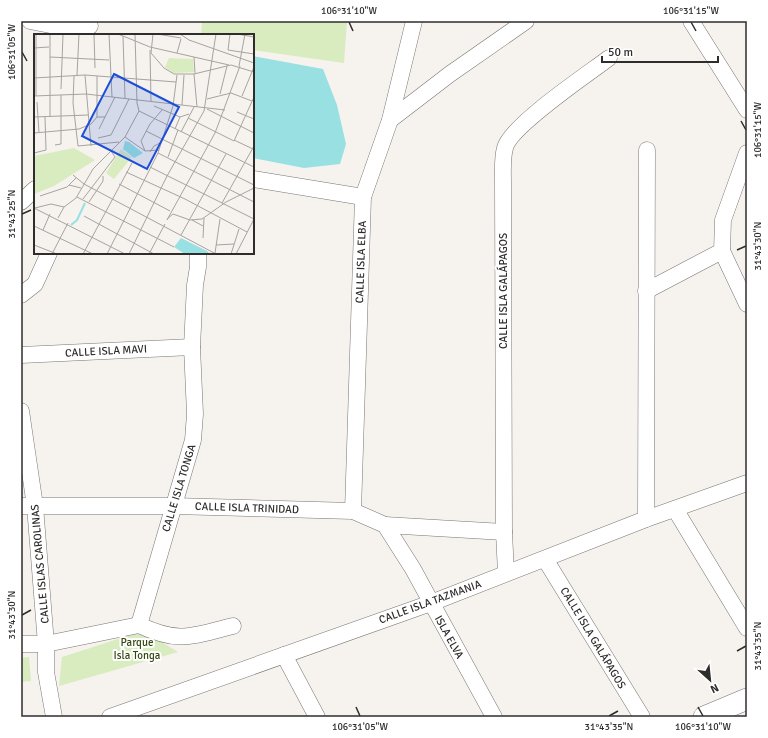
<svg xmlns="http://www.w3.org/2000/svg" width="768" height="738" font-family="Signika,sans-serif">
	<style>
		.green { fill: #d9ecc0 }
		.water { fill: #99e0e2 }
		.lines { fill: none; stroke-linecap: round; stroke-linejoin: round }
		.minor-casing { stroke: #797572; stroke-width: 17 }
		.tertiary-casing { stroke: #797572; stroke-width: 22 }
		.minor { stroke: #fff; stroke-width: 16 }
		.tertiary { stroke: #fff; stroke-width: 21 }
		.ticks { fill: none; stroke: #2f2d2c; stroke-width: 1.5 }
		.labels { text-anchor: middle; dominant-baseline: central; stroke-width: 4; stroke-linejoin: round; paint-order: stroke }
		.street-label { font-size: 11px; fill: #2f2d2c; stroke: #fff }
		.park-label { font-size: 11px; fill: #354711; stroke: #fff }
		.inset-river { fill: none; stroke: #99e0e2; stroke-width: 2 }
		.inset-road { fill: none; stroke: #a6a3a0; stroke-width: 1 }
		.view { fill: #1d4ed8; fill-opacity: 0.15; stroke: #1d4ed8; stroke-width: 2 }
		.inset-edge { fill: none; stroke: #2f2d2c; stroke-width: 2 }
		.neatline { fill: none; stroke: #2f2d2c; stroke-width: 1.5 }
		.ticks-label { font-size: 10px; text-anchor: middle; fill: #2f2d2c }
	</style>
	<rect width="100%" height="100%" fill="#f6f2ee"/>
	<g class="green">
		<polygon points="202,21 347,21 344,63 253,50 253,35 201,35"/>
		<polygon points="143,631 178,652 59,686 62,657"/>
		<polygon points="29,657 31,681 21,682 21,658"/>
	</g>
	<polygon class="water" points="253,56 323,69 337,105 346,144 340,164 304,168 253,158"/>
	<g class="lines">
		<defs>
			<g id="minor">
				<polyline points="30,21 50,25 90,26"/>
				<polyline points="691,21 747,110"/>
				<polyline points="390,120 450,74 526,21"/>
				<polyline points="253,179 363,197"/>
				<polyline points="21,202 35,189"/>
				<polyline points="722,251 747,304"/>
				<polyline points="646,291 722,251 723,220 747,153"/>
				<polyline points="21,295 35,284 49,253"/>
				<polyline points="21,355 192,347"/>
				<polyline points="21,411 35,506 46,644 46,672 54,717"/>
				<polyline points="21,506 173,506 353,511 385,525 413,569 494,717"/>
				<polyline points="675,509 747,628"/>
				<polyline points="353,511 363,197 390,120 414,21"/>
				<polyline points="646,519 647,150"/>
				<polyline points="385,525 504,532"/>
				<polyline points="545,559 642,717"/>
				<path d="M506,573L504,532L503,182C503,171 502,159 505,148C510,126 588,74 609,58"/>
				<polyline points="139,625 193,440 195,414 192,347 195,285 198,267 198,253"/>
				<path d="M139,625C180,644 191,636 233,626"/>
				<polyline points="21,644 46,644 139,625"/>
				<polyline points="284,655 317,717"/>
				<polyline points="110,717 431,603 646,519 747,483"/>
			</g>
			<polyline id="tertiary" points="704,717 747,699"/>
		</defs>
		<use href="#minor" class="minor-casing"/>
		<use href="#tertiary" class="tertiary-casing"/>
		<use href="#minor" class="minor"/>
		<use href="#tertiary" class="tertiary"/>
	</g>
	<path class="ticks" d="M349,22L353,31M691,22L696,31M22,52L27,61M741,121L746,130M22,214L31,210M737,250L746,246M22,615L31,610M737,651L746,646M356,707L360,716M698,707L703,716M609,716L618,711"/>
	<g class="labels">
		<g class="street-label">
			<text transform="translate(361 262) rotate(-88)">CALLE ISLA ELBA</text>
			<text transform="translate(503 291) rotate(-90)">CALLE ISLA GALÁPAGOS</text>
			<text transform="translate(106 351) rotate(-3)">CALLE ISLA MAVI</text>
			<text transform="translate(179 488) rotate(-73)">CALLE ISLA TONGA</text>
			<text transform="translate(247 508) rotate(2)">CALLE ISLA TRINIDAD</text>
			<text transform="translate(40 564) rotate(-95)">CALLE ISLAS CAROLINAS</text>
			<text transform="translate(430 602) rotate(-20)">CALLE ISLA TAZMANIA</text>
			<text transform="translate(449 637) rotate(61)">ISLA ELVA</text>
			<text transform="translate(593 638) rotate(59)">CALLE ISLA GALÁPAGOS</text>
		</g>
		<g class="park-label">
			<text x="137" y="642">Parque<tspan x="137" dy="13">Isla Tonga</tspan></text>
		</g>
	</g>
	<g transform="translate(34 34)">
		<rect width="220" height="220" fill="#f6f2ee"/>
		<path d="M135,24L159,25L160,38L139,39L131,33ZM40,114L61,126L20,152L0,160V122ZM87,115L98,123L80,145L72,139Z" fill="#d9ecc0"/>
		<path d="M91,107L95,108L109,119L100,124L89,115ZM147,204L173,217L176,220H151L140,213Z" fill="#99e0e2"/>
		<path class="inset-river" d="M37,191L43,186L51,169"/>
		<path class="inset-road" d="M2,0V62M16,0V82M60,0L61,34M75,0L78,63M84,0L116,13L195,31M101,0L103,69L105,77L220,133M119,0L117,19L130,34L140,40H160L197,31L220,38M123,0L147,4M146,0L155,6L220,29M203,0L220,3M89,2L91,64M0,14L15,13M116,16L117,67M194,16L220,20M194,16L196,0M143,19L147,5M16,23L75,26M160,23L161,39M205,32L211,0M160,40L163,73M43,41L45,0M51,41L57,112M40,42L39,69L44,112L85,108M0,44L51,41L142,48M27,55L29,0M186,60L193,32M0,62L52,60L191,76M208,62L220,33M173,65L197,59L218,67M3,68L5,99M148,71L150,41M120,72L146,83M173,75L220,99M203,78L220,85M0,83L54,81M63,83V42M154,84L200,107L220,63M65,95L81,63M141,95L146,83L155,80M112,97L220,151M147,98L160,73M0,99L45,95L57,90L63,83H71M91,103L111,117L125,116M64,104L77,101L95,65M200,106L219,115M21,111L27,110V61M111,117L107,107L116,90L128,76M116,118L120,112L126,109M0,119L12,116L11,83M124,119L220,168M134,123L144,96M116,133L220,185M92,138L151,165L213,198M39,141L50,150L182,220M85,150L136,177M35,151L47,154M6,162L33,153L42,144M43,163L140,213M49,165L81,123L77,117M55,168L69,147V142M188,169L220,112M0,174L91,220M1,174L17,170L30,173M50,182L120,220M24,184L30,173L42,164L59,135L91,103L105,77M133,185L139,180L156,186L168,185L192,168L220,154M133,186L181,99L206,32M158,186L169,192M0,192L59,220M9,196L16,180M147,201L192,120M169,204L170,184M0,211L23,220M182,211L200,210M181,219L186,185M18,220L34,189M49,220L98,129M73,220L124,119L139,72L143,41M95,220L133,142L170,77L182,0M115,220L131,190M197,220L205,195M202,220L220,185"/>
		<path class="view" d="M80,40L145,73L113,135L48,102Z"/>
		<rect width="220" height="220" class="inset-edge"/>
	</g>
	<rect width="768" height="738" fill="none" stroke="#ffffff" stroke-width="44"/>
	<g transform="translate(710 680) rotate(153)" stroke="#ffffff" stroke-width="3" paint-order="stroke">
	<path d="M0-3L7 15L0 10L-7 15Z" fill="#2f2d2c"/>
	<text y="-6" font-size="11" font-weight="bold" text-anchor="middle" fill="#2f2d2c">N</text>
	</g>
	<path d="M602 56v6h116v-6" fill="none" stroke="#2f2d2c" stroke-width="2"/>
	<text x="608" y="56" font-size="12" fill="#2f2d2c" stroke="#ffffff" stroke-width="3" paint-order="stroke">50 m</text>
	<rect x="22" y="22" width="724" height="694" class="neatline"/>
	<g class="ticks-label">
		<text x="349" y="14">106°31'10"W</text>
		<text x="691" y="14">106°31'15"W</text>
		<text transform="translate(11 52) rotate(-90)" y="4">106°31'05"W</text>
		<text transform="translate(757 130) rotate(-90)" y="4">106°31'15"W</text>
		<text transform="translate(11 214) rotate(-90)" y="4">31°43'25"N</text>
		<text transform="translate(757 246) rotate(-90)" y="4">31°43'30"N</text>
		<text transform="translate(11 615) rotate(-90)" y="4">31°43'30"N</text>
		<text transform="translate(757 646) rotate(-90)" y="4">31°43'35"N</text>
		<text x="360" y="730">106°31'05"W</text>
		<text x="609" y="730">31°43'35"N</text>
		<text x="703" y="730">106°31'10"W</text>
	</g>
</svg>
